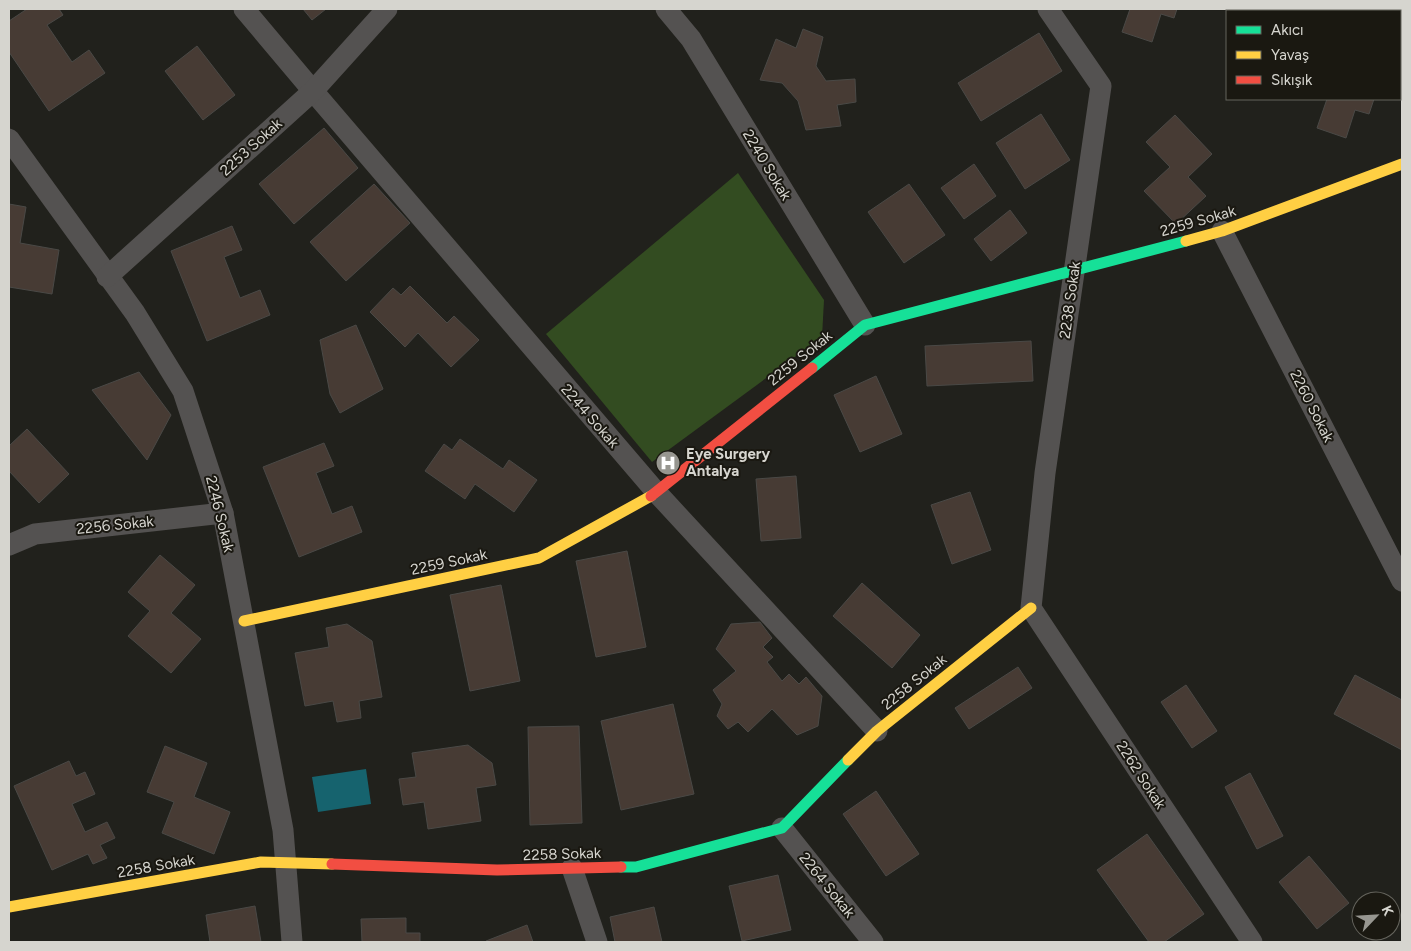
<svg xmlns="http://www.w3.org/2000/svg" width="1411" height="951" font-family="Figtree,sans-serif">
	<style>
		.green { fill: #334c21 }
		.water { fill: #16636e }
		.building { fill: #473b34; stroke: #4a4946 }
		.lines { fill: none; stroke-linecap: round; stroke-linejoin: round }
		.street { stroke: #545251; stroke-width: 21 }
		.fast { stroke: #16e098; stroke-width: 11 }
		.slow { stroke: #ffcf43; stroke-width: 11 }
		.jam { stroke: #f24e42; stroke-width: 11 }
		.labels { text-anchor: middle; dominant-baseline: central; stroke-width: 4; stroke-linejoin: round; paint-order: stroke }
		.street-label { font-size: 15px; fill: #d6d5cf; stroke: #1a1811 }
		.poi-label { font-size: 15px; font-weight: bold; fill: #d6d5cf; stroke: #1a1811; text-anchor: start }
	</style>
	<rect width="100%" height="100%" fill="#21211c"/>
	<polygon class="green" points="738,173 824,300 822,337 652,462 546,334"/>
	<polygon class="water" points="366,769 371,804 318,812 312,777"/>
	<g class="building">
		<polygon points="27,9 59,9 63,15 47,25 72,62 89,50 105,73 49,111 9,52 9,21"/>
		<polygon points="303,9 326,9 312,20"/>
		<polygon points="1130,9 1177,9 1174,18 1161,14 1152,42 1122,32"/>
		<polygon points="803,29 823,37 816,66 826,81 855,79 856,102 837,105 841,126 806,130 798,101 782,83 760,80 776,39 796,48"/>
		<polygon points="1039,33 1062,71 981,121 958,83"/>
		<polygon points="197,46 235,95 203,120 165,71"/>
		<polygon points="1327,99 1374,99 1369,114 1355,110 1346,138 1317,128"/>
		<polygon points="1041,114 1070,160 1025,189 996,143"/>
		<polygon points="1175,115 1212,154 1188,177 1206,196 1176,224 1144,191 1170,167 1146,142"/>
		<polygon points="324,128 358,168 294,224 259,184"/>
		<polygon points="974,164 996,196 964,219 941,188"/>
		<polygon points="374,184 410,223 346,281 310,242"/>
		<polygon points="909,184 945,235 904,263 868,212"/>
		<polygon points="9,204 26,207 20,243 59,250 52,294 9,287"/>
		<polygon points="1010,210 1027,233 991,261 974,239"/>
		<polygon points="232,226 242,250 224,257 240,298 260,290 270,315 207,341 171,251"/>
		<polygon points="410,286 447,323 454,316 479,340 451,367 418,333 405,347 370,312 393,288 401,295"/>
		<polygon points="356,325 383,389 340,413 330,394 320,340"/>
		<polygon points="1031,341 1033,381 927,386 925,346"/>
		<polygon points="139,372 171,415 147,460 92,390"/>
		<polygon points="876,376 902,434 860,452 834,395"/>
		<polygon points="27,429 69,474 39,503 9,471 9,446"/>
		<polygon points="460,439 503,469 509,460 537,480 514,512 475,484 465,499 425,471 444,444 452,450"/>
		<polygon points="324,443 334,466 316,473 332,514 352,506 362,532 299,557 263,467"/>
		<polygon points="796,476 801,538 761,541 756,479"/>
		<polygon points="970,492 991,550 952,564 931,505"/>
		<polygon points="627,551 646,647 596,657 576,561"/>
		<polygon points="160,555 195,585 171,613 201,639 171,673 128,636 150,611 128,592"/>
		<polygon points="862,583 920,635 892,668 833,616"/>
		<polygon points="501,585 520,681 470,691 450,595"/>
		<polygon points="760,622 772,638 763,647 773,657 767,662 782,681 789,674 799,684 806,677 822,696 818,726 797,735 772,709 748,732 738,722 728,729 717,716 722,704 713,690 736,671 716,649 731,624"/>
		<polygon points="347,624 372,641 382,697 359,701 361,718 337,722 333,701 305,706 295,653 329,647 326,628"/>
		<polygon points="1018,667 1032,688 969,729 955,708"/>
		<polygon points="1355,675 1402,700 1402,750 1334,714"/>
		<polygon points="1186,685 1217,731 1192,748 1161,702"/>
		<polygon points="673,704 694,794 621,810 601,721"/>
		<polygon points="579,726 582,823 530,825 528,727"/>
		<polygon points="468,745 492,763 496,785 476,788 481,821 428,829 424,802 403,805 399,779 416,777 412,753"/>
		<polygon points="165,746 207,763 194,797 230,812 214,854 162,833 174,802 147,792"/>
		<polygon points="69,761 76,776 85,772 95,794 72,804 85,832 107,822 115,838 100,845 107,858 93,864 88,854 52,870 14,786"/>
		<polygon points="1250,773 1283,836 1257,849 1225,787"/>
		<polygon points="876,791 919,854 886,876 843,814"/>
		<polygon points="1147,834 1204,914 1164,942 1149,942 1097,870"/>
		<polygon points="1309,856 1349,903 1317,929 1279,882"/>
		<polygon points="778,875 791,930 742,941 729,886"/>
		<polygon points="255,906 261,942 210,942 206,915"/>
		<polygon points="654,907 662,942 615,942 610,917"/>
		<polygon points="406,918 406,933 420,933 420,942 362,942 361,919"/>
		<polygon points="527,925 533,942 486,942 486,941"/>
	</g>
	<g class="lines">
		<g class="street">
			<polyline points="244,9 313,91 657,493 877,731"/>
			<polyline points="666,9 691,39 865,325"/>
			<polyline points="1048,9 1101,86 1045,473 1031,608 1252,942"/>
			<polyline points="1354,9 1356,11"/>
			<polyline points="1400,84 1402,89"/>
			<polyline points="9,139 135,313 183,391 223,513 283,830 292,942"/>
			<polyline points="1222,231 1402,581"/>
			<polyline points="107,277 313,91 387,9"/>
			<polyline points="9,545 35,534 223,513"/>
			<polyline points="782,828 873,942"/>
			<polyline points="572,868 597,942"/>
		</g>
		<g class="fast">
			<polyline points="812,368 865,325 1186,241"/>
			<polyline points="621,867 636,867 782,828 848,760"/>
		</g>
		<g class="slow">
			<polyline points="1186,241 1222,231 1402,164"/>
			<polyline points="244,621 539,558 651,496"/>
			<polyline points="848,760 877,731 1031,608"/>
			<polyline points="9,907 261,862 332,864"/>
		</g>
		<g class="jam">
			<polyline points="651,496 812,368"/>
			<polyline points="332,864 497,870 621,867"/>
		</g>
	</g>
	<defs>
		<symbol id="hospital-disc" viewBox="-11 -11 22 22"><circle r="9.5" fill="#979690" stroke="#1a1811"/><path d="M-5-5h3v3.5h4V-5h3V5h-3V1.5h-4V5h-3Z" fill="#fff"/></symbol>
	</defs>
	<g fill-rule="evenodd">
		<use href="#hospital-disc" x="654" y="449" width="28" height="28"/>
	</g>
	<g class="labels">
		<g class="street-label">
			<text transform="translate(251 147) rotate(-42)">2253 Sokak</text>
			<text transform="translate(767 165) rotate(59)">2240 Sokak</text>
			<text transform="translate(1198 221) rotate(-16)">2259 Sokak</text>
			<text transform="translate(1070 300) rotate(-82)">2238 Sokak</text>
			<text transform="translate(800 358) rotate(-39)">2259 Sokak</text>
			<text transform="translate(1312 406) rotate(63)">2260 Sokak</text>
			<text transform="translate(590 416) rotate(49)">2244 Sokak</text>
			<text transform="translate(220 514) rotate(76)">2246 Sokak</text>
			<text transform="translate(115 525) rotate(-6)">2256 Sokak</text>
			<text transform="translate(449 562) rotate(-12)">2259 Sokak</text>
			<text transform="translate(914 682) rotate(-39)">2258 Sokak</text>
			<text transform="translate(1141 775) rotate(57)">2262 Sokak</text>
			<text transform="translate(562 854) rotate(-2)">2258 Sokak</text>
			<text transform="translate(156 866) rotate(-10)">2258 Sokak</text>
			<text transform="translate(827 885) rotate(51)">2264 Sokak</text>
		</g>
		<g class="poi-label">
			<text x="686" y="454">Eye Surgery<tspan x="686" dy="17">Antalya</tspan></text>
		</g>
	</g>
	<rect width="1411" height="951" fill="none" stroke="#d6d5cf" stroke-width="20"/>
	<rect x="1226" y="10" width="175" height="90" fill="#1a1811" stroke="#65645d"/>
	<rect x="1236" y="26" width="25" height="8" fill="#16e098" stroke="#65645d"/>
	<text x="1271" y="35" font-size="15" fill="#d6d5cf">Akıcı</text>
	<rect x="1236" y="51" width="25" height="8" fill="#ffcf43" stroke="#65645d"/>
	<text x="1271" y="60" font-size="15" fill="#d6d5cf">Yavaş</text>
	<rect x="1236" y="76" width="25" height="8" fill="#f24e42" stroke="#65645d"/>
	<text x="1271" y="85" font-size="15" fill="#d6d5cf">Sıkışık</text>
	<g transform="translate(1376 916) rotate(65)"><circle r="24" fill="#1a1811" stroke="#65645d"/>
	<path d="M0-4L9 19L0 12L-9 19Z" fill="#979690"/>
	<text y="-8" font-size="14" font-weight="bold" text-anchor="middle" fill="#d6d5cf">K</text>
	</g>
</svg>
